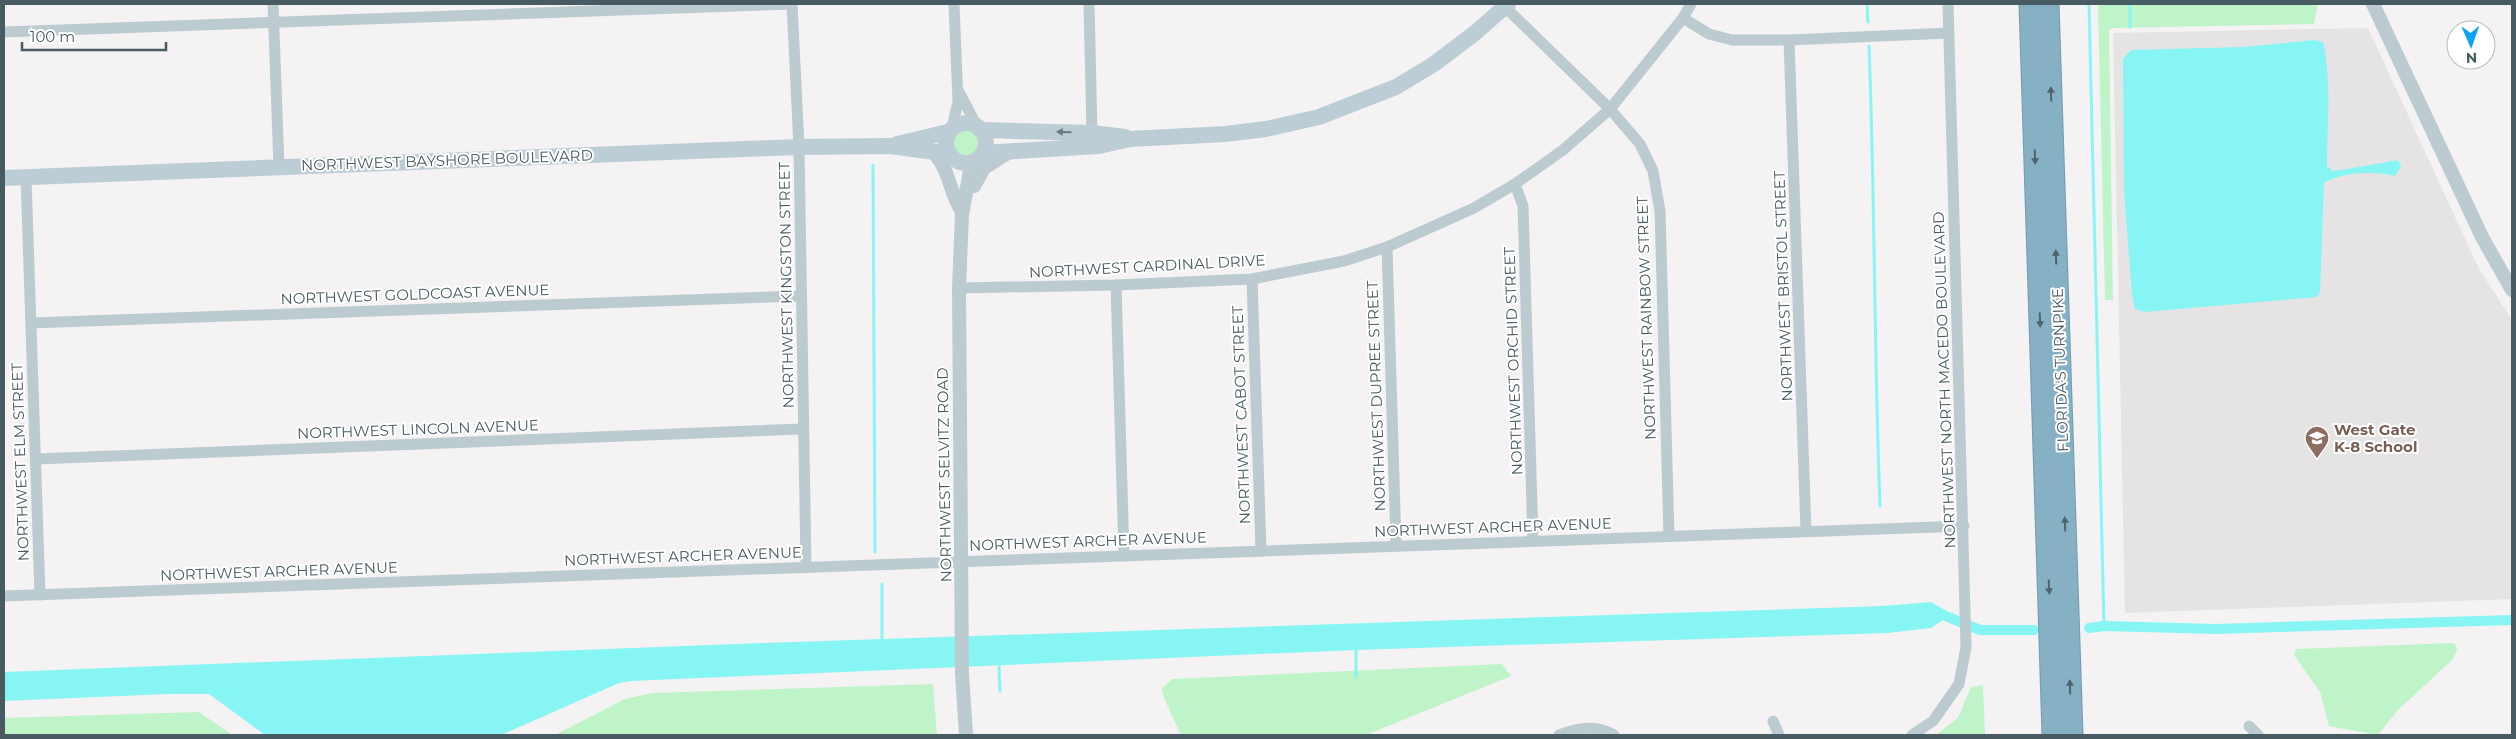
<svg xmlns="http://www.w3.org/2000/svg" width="2516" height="739" font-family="Montserrat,sans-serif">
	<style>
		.education { fill: #e6e3e5 }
		.green { fill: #bef4c8 }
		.water { fill: #88f5f5 }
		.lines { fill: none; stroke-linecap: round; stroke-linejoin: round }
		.stream { stroke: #88f5f5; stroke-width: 3 }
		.canal { stroke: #88f5f5; stroke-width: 10 }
		.motorway-casing { stroke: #719cb1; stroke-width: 23 }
		.minor { stroke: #bccbd0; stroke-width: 11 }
		.tertiary { stroke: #bccbd0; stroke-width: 14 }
		.secondary { stroke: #bdcdd5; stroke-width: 16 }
		.motorway { stroke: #86b1c5; stroke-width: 21 }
		.oneway { fill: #4e646c }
		.oneway2 { fill: #6b7d84 }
		.labels { text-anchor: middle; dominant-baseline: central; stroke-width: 4; stroke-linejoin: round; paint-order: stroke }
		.street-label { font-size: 15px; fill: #485b62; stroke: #fff }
		.education-label { font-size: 15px; font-weight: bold; fill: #785e54; stroke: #fff; text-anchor: start }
	</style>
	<rect width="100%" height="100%" fill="#f5f2f3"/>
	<polygon class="education" points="2368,28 2479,269 2512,320 2512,599 2125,613 2113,33"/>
	<g class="green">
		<polygon points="2098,4 2318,4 2314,24 2113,28 2109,30 2113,300 2105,300"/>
		<circle cx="966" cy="143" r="12"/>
		<polygon points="2452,643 2456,645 2457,650 2453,659 2397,711 2378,735 2329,726 2320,692 2294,655 2296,649"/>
		<path d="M1502,664L1511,676L1366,735H1181C1177,725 1162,697 1162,689L1172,679Z"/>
		<polygon points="933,684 937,735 555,735 625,699 652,693"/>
		<polygon points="1983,685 1985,735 1936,735 1958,718 1971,687"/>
		<polygon points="199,712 232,735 4,735 4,718"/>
	</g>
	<g class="water">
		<path d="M2315,40L2323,42C2332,82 2327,125 2327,166L2333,171L2341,170L2398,160L2401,167L2395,176C2375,171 2342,172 2324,183L2320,292L2317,297L2145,312L2135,309L2132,295L2124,192L2123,59L2131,50L2243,47Z"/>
		<polygon points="1931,602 1952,614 1931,628 1888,633 1356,650 631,681 619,683 501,735 265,735 209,694 168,694 4,701 4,672 763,643 1883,606"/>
	</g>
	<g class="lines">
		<g class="stream">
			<polyline points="1867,4 1868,22"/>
			<polyline points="2089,4 2104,626"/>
			<polyline points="2130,4 2130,27"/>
			<path d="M1869,46C1875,199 1874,353 1880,506"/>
			<polyline points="873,165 875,552"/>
			<polyline points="882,584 882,644"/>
			<polyline points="1356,650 1356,677"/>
			<polyline points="999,667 1000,691"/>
		</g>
		<g class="canal">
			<polyline points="1936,612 1980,630 2034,630"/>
			<polyline points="2089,628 2104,626 2216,629 2512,620"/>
		</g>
		<defs>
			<g id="motorway">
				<polyline points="2030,4 2053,735"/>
				<polyline points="2048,4 2072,735"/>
			</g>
		</defs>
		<use href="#motorway" class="motorway-casing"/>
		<g class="minor">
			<polyline points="273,4 279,167"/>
			<polyline points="792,4 799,147 806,566"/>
			<polyline points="1089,4 1092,133"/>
			<polyline points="1505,7 1610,109 1640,144 1653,171 1660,211 1669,536"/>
			<polyline points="1683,18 1709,34 1732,40 1789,40 1949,33"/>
			<polyline points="4,32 790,4"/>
			<polyline points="1789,40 1806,531"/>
			<polyline points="959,92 977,126"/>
			<polyline points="952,128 958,102 954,4"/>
			<polyline points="26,178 40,595"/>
			<polyline points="1515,184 1523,206 1533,540"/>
			<polyline points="1387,247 1396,545"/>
			<polyline points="1252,279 1261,550"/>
			<polyline points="1116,285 1124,555"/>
			<polyline points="959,288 1116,285 1252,279 1344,261 1387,247 1474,208 1515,184 1563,150 1610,109 1683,18 1691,4"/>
			<polyline points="31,323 801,296"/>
			<polyline points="36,459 802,429"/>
			<polyline points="4,596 1964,526"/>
			<polyline points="1773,721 1779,735"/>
			<polyline points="2249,726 2258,735"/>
			<path d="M1559,735C1578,728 1596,724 1614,735"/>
			<polyline points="1912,735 1933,721 1959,684 1966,647 1948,4"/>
		</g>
		<g class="tertiary">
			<polyline points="2373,4 2482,237 2512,290"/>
			<path d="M935,154C950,172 949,190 961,210"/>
			<polyline points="974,186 984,168 1009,152"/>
			<polyline points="966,735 962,674 959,288 962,215 970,171 977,159"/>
		</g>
		<g class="secondary">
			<circle cx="966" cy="143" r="20"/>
			<polyline points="981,130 1092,133 1125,137"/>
			<polyline points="897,144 948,132"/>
			<polyline points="983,153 1099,146 1130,139 1225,134 1266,129 1319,117 1396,87 1434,64 1475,33 1508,4"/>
			<polyline points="4,178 799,147 890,146 950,154"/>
		</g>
		<use href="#motorway" class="motorway"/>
	</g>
	<defs><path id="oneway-solid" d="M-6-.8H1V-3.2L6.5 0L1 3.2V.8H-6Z" transform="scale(1.25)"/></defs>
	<g class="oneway">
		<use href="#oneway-solid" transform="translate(2051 94) rotate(-92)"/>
		<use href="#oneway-solid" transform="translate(2035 157) rotate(88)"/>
		<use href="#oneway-solid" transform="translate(2056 257) rotate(-92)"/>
		<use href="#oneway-solid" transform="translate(2040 320) rotate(88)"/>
		<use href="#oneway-solid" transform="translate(2065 524) rotate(-92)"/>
		<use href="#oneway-solid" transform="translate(2049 587) rotate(88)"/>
		<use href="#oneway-solid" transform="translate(2070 687) rotate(-92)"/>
	</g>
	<use class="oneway2" href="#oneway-solid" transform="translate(1064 132) rotate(-179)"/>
	<defs>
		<symbol id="school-pin" viewBox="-11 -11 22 30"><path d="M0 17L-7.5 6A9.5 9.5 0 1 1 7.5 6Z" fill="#8d6e63" stroke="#fff"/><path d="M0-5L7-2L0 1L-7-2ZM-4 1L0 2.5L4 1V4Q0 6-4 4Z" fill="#fff"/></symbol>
	</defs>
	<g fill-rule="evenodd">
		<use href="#school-pin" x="2303" y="424" width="28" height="38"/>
	</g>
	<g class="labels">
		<g class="street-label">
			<text transform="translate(447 160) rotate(-2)">NORTHWEST BAYSHORE BOULEVARD</text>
			<text transform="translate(1147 266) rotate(-3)">NORTHWEST CARDINAL DRIVE</text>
			<text transform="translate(786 285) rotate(-91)">NORTHWEST KINGSTON STREET</text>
			<text transform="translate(1783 286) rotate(-92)">NORTHWEST BRISTOL STREET</text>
			<text transform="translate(415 294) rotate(-2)">NORTHWEST GOLDCOAST AVENUE</text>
			<text transform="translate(1646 318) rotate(-92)">NORTHWEST RAINBOW STREET</text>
			<text transform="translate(1513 361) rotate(-92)">NORTHWEST ORCHID STREET</text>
			<text transform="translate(2060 370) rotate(-92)">FLORIDA'S TURNPIKE</text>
			<text transform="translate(1944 380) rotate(-92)">NORTHWEST NORTH MACEDO BOULEVARD</text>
			<text transform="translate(1376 396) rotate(-92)">NORTHWEST DUPREE STREET</text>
			<text transform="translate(1241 415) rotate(-92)">NORTHWEST CABOT STREET</text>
			<text transform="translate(418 429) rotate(-2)">NORTHWEST LINCOLN AVENUE</text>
			<text transform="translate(20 462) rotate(-92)">NORTHWEST ELM STREET</text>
			<text transform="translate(944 475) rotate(-91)">NORTHWEST SELVITZ ROAD</text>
			<text transform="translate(1493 527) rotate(-2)">NORTHWEST ARCHER AVENUE</text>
			<text transform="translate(1088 541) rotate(-2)">NORTHWEST ARCHER AVENUE</text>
			<text transform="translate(683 556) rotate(-2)">NORTHWEST ARCHER AVENUE</text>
			<text transform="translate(279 571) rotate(-2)">NORTHWEST ARCHER AVENUE</text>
		</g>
		<g class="education-label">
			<text x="2334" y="429">West Gate<tspan x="2334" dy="17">K-8 School</tspan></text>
		</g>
	</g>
	<rect width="2516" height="739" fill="none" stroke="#485b62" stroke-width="10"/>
	<g transform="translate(2471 45) rotate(178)"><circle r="24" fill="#ffffff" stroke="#b6bdc0"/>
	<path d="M0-4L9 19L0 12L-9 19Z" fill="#09a2f7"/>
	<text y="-8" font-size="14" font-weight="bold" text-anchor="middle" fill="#485b62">N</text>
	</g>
	<path d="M22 42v8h144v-8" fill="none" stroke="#485b62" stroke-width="2.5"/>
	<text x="30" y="42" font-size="15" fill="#485b62" stroke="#ffffff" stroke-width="4" paint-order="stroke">100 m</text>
</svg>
